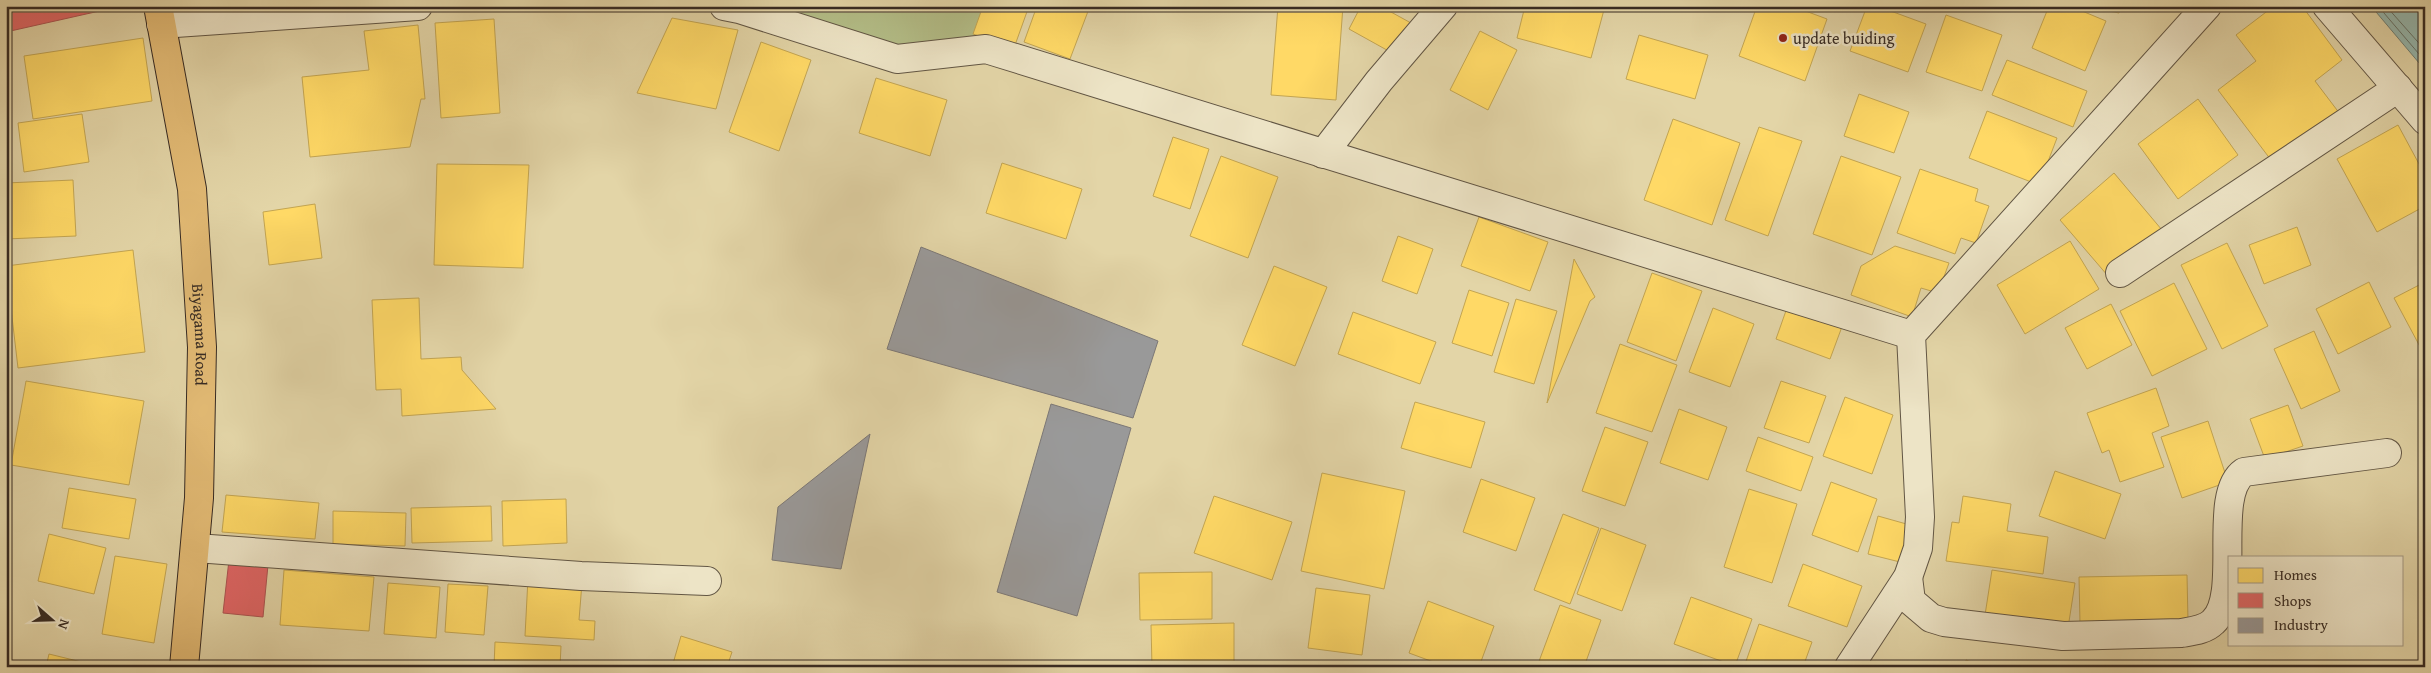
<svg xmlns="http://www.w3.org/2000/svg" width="2431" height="673" font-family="'Gentium Book Plus',serif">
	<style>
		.green { fill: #b3bd87; stroke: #757455 }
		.water { fill: #96b8ae; stroke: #708076 }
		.homes { fill: #ffd966; stroke: #c3a552 }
		.shops { fill: #e06666; stroke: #ad5452 }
		.industry { fill: #999; stroke: #7c7876 }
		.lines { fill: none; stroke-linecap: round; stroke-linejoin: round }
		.shore { stroke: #667268; stroke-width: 1 }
		.minor-casing { stroke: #625644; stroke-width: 30 }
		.major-casing { stroke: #372b23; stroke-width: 30 }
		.minor { stroke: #ede4c6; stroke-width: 28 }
		.major { stroke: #e2ba74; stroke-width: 28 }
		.poi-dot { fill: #8f2418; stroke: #ede4c6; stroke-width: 2 }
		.labels { text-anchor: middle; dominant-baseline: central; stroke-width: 5; stroke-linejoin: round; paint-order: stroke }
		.poi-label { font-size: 16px; fill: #372b23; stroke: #ede4c6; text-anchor: start }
		.street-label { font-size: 16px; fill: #372b23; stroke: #ede4c6 }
	</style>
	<rect width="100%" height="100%" fill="#e3d5a7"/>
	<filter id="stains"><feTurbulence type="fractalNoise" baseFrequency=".004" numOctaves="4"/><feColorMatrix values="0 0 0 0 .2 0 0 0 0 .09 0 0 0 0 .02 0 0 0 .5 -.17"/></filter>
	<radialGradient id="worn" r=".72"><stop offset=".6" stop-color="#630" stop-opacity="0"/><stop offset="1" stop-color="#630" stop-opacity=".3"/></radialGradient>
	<polygon class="green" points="794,6 999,6 986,49 897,59 789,25"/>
	<polygon class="water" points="2371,6 2425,6 2425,70"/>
	<g class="homes">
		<polygon points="983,6 1029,6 1014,48 973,34"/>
		<polygon points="1037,6 1090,6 1070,59 1024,42"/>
		<polygon points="1278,6 1343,6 1336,100 1271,95"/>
		<polygon points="1361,6 1380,6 1411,23 1394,54 1349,29"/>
		<polygon points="1525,6 1605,6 1591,58 1517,38"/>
		<polygon points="1757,6 1792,6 1827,19 1805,81 1739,56"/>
		<polygon points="1867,6 1877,6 1926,24 1908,72 1850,51"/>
		<polygon points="2049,6 2070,6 2106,21 2085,71 2032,48"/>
		<polygon points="2084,6 2121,6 2119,13"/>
		<polygon points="2274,6 2302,6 2342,60 2315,81 2340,114 2274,164 2218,90 2256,61 2236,35"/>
		<polygon points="1946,15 2002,35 1982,91 1926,72"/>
		<polygon points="672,18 738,30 716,109 637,93"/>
		<polygon points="494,19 500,113 441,118 435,23"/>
		<polygon points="418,25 425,99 421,99 410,147 310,157 302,77 369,70 364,31"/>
		<polygon points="1480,31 1517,50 1488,110 1450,90"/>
		<polygon points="1639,35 1708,55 1695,99 1626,79"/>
		<polygon points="143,38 152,101 33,119 24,56"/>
		<polygon points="761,42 811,60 779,151 729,132"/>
		<polygon points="6,59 10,104 6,104"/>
		<polygon points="2007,60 2087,91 2073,127 1992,95"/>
		<polygon points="876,78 947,100 930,156 859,133"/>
		<polygon points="1859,94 1909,112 1894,153 1844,136"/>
		<polygon points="2198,99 2238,155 2178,199 2138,144"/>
		<polygon points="1987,111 2057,138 2039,185 1969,158"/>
		<polygon points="82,114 89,162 24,172 18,123"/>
		<polygon points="1673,119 1740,143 1712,225 1644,200"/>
		<polygon points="2398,125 2425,175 2425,206 2377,232 2337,159"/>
		<polygon points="1759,127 1802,141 1768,236 1725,220"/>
		<polygon points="1173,137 1209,149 1190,209 1153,196"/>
		<polygon points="1221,156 1278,177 1248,258 1190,236"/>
		<polygon points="1841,156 1901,177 1872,255 1813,234"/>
		<polygon points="1002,163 1082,189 1066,239 986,213"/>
		<polygon points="437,164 529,165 523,268 434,265"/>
		<polygon points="1920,169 1978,189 1975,201 1989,206 1976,243 1961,238 1955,254 1897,233"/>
		<polygon points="2114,173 2162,230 2108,276 2060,220"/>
		<polygon points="73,180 76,236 6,239 6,183"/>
		<polygon points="315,204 322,258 269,265 263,212"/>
		<polygon points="1479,217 1548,242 1530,291 1461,266"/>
		<polygon points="2297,227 2311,265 2264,284 2249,245"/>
		<polygon points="1398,236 1433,249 1417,294 1382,281"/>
		<polygon points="2070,241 2099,289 2025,334 1997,285"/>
		<polygon points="2227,243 2268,326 2222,349 2181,265"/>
		<polygon points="1895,246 1949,263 1938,293 1921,288 1912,317 1851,295 1861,266"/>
		<polygon points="133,250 145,352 18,368 6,266"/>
		<polygon points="1574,259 1595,297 1590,301 1547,403"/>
		<polygon points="1274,266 1327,287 1295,366 1242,345"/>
		<polygon points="1652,273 1702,291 1676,361 1627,342"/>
		<polygon points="2369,282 2391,327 2338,354 2316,309"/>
		<polygon points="2425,282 2425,356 2394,298"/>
		<polygon points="2174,283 2207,349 2152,376 2120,311"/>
		<polygon points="1469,290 1509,303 1492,356 1452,343"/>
		<polygon points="419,298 421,359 461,357 462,370 496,409 402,416 401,389 376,390 372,300"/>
		<polygon points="1516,299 1557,311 1534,384 1494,372"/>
		<polygon points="2111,304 2132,345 2087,369 2065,328"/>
		<polygon points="1788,305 1843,324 1830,359 1776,339"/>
		<polygon points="1713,308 1754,324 1730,387 1689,372"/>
		<polygon points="1353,312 1436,342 1420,384 1338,354"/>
		<polygon points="2314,331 2340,391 2301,409 2274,349"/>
		<polygon points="1620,344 1677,365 1652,432 1596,413"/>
		<polygon points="26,381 144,401 129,485 11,465"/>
		<polygon points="1781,381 1826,396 1809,443 1764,428"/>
		<polygon points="2156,388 2169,426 2152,433 2164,467 2120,482 2109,450 2102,453 2087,413"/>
		<polygon points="1845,397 1893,415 1872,474 1823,456"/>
		<polygon points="1415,402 1485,422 1471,468 1401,448"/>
		<polygon points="2288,405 2303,446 2265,459 2250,419"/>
		<polygon points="1679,409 1727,427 1708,480 1660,463"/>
		<polygon points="2208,421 2228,482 2182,498 2161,437"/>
		<polygon points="1605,427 1648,442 1625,506 1582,491"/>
		<polygon points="1758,437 1813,457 1801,491 1746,471"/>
		<polygon points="2055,471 2121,494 2105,539 2039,516"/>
		<polygon points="1322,473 1405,491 1384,589 1301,571"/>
		<polygon points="1481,479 1535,498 1516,551 1463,532"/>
		<polygon points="1831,482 1877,499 1858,552 1812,535"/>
		<polygon points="69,488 136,499 129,539 62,528"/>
		<polygon points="1749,489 1797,504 1772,583 1724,567"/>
		<polygon points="226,495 319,503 315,539 222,532"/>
		<polygon points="1214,496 1292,522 1272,580 1194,553"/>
		<polygon points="1963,496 2011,504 2007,531 2048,537 2043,574 1946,561 1952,522 1959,523"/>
		<polygon points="566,499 567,543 503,546 502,501"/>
		<polygon points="491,506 492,541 412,543 411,508"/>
		<polygon points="333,511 406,513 405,546 333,544"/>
		<polygon points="1563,514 1599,528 1570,604 1534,590"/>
		<polygon points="1878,516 1910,525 1900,562 1868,554"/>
		<polygon points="1601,528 1646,545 1622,611 1577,594"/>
		<polygon points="49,534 106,548 94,594 38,581"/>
		<polygon points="115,556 167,564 154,643 102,634"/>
		<polygon points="1803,564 1862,586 1847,627 1788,606"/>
		<polygon points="284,570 374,577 369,631 280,625"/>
		<polygon points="1992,570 2075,583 2068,628 1985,615"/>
		<polygon points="1212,572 1212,619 1140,620 1139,573"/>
		<polygon points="2187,575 2188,621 2080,623 2079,577"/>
		<polygon points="528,578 582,583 579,620 595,621 594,640 525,636"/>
		<polygon points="388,583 440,587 436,638 384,634"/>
		<polygon points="448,584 488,586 484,635 445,632"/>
		<polygon points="1316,588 1370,595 1362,655 1308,648"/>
		<polygon points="1691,597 1752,619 1735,666 1674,644"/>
		<polygon points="1428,601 1494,626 1479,667 1447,667 1409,653"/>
		<polygon points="1560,605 1601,620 1584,667 1545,667 1538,664"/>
		<polygon points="1234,623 1234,667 1152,667 1151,625"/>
		<polygon points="1759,624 1812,642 1803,667 1744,667"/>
		<polygon points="681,636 732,652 727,667 672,667"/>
		<polygon points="495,642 561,646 560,667 494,667"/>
		<polygon points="49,654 102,667 46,667"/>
		<polygon points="1966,660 1984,667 1964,667"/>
	</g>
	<g class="shops">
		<polygon points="6,6 103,6 104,10 6,32"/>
		<polygon points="229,560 268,565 263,617 223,613"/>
	</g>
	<g class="industry">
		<polygon points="921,247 1158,341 1133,418 887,349"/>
		<polygon points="1051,404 1131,428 1077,616 997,592"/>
		<polygon points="870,434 841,569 772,560 778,507"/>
	</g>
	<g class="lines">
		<g class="shore">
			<polyline points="2378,6 2425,61"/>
			<polyline points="2386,6 2425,50"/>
		</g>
		<defs>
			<g id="minor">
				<polyline points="724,6 739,9 897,59 986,49 1911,335"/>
				<polyline points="2327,6 2425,120"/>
				<polyline points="161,24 418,6"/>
				<polyline points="1323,154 1379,81 1443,6"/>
				<polyline points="2120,273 2398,88"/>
				<polyline points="196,548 581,576 707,581"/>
				<path d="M1908,577L1911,601L1931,618L1944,622L2063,636L2181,633C2193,631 2205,630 2213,622C2243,595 2211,495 2244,472L2387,453"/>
				<polyline points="1849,667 1908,577 1918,548 1920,517 1911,335 2207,6"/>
			</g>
			<g id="major">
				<path id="s1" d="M158,6L192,189L202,347L199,498L184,667"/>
			</g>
		</defs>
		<use href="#minor" class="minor-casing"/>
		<use href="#major" class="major-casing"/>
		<use href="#minor" class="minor"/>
		<use href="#major" class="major"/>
	</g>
	<circle class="poi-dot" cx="1783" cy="38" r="5"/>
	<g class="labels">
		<g class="poi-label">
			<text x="1793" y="38">update buiding</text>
		</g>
		<g class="street-label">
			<text stroke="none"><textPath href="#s1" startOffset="332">Biyagama Road</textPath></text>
		</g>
	</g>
	<rect width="2431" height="673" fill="none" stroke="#e3d5a7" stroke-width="25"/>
	<rect x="8" y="8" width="2416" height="658" fill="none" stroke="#372b23" stroke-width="2.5"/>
	<rect x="12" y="12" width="2406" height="648" fill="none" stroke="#372b23"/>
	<rect x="2228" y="556" width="175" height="90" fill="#ede4c6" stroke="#a49a85"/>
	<rect x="2238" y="568" width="25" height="15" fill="#ffd966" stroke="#a49a85"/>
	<text x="2274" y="580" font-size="15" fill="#372b23">Homes</text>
	<rect x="2238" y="593" width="25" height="15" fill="#e06666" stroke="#a49a85"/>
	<text x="2274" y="606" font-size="15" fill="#372b23">Shops</text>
	<rect x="2238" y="618" width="25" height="15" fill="#999999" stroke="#a49a85"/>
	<text x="2274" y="630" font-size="15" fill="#372b23">Industry</text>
	<g transform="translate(52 620) rotate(110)" stroke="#ede4c6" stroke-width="4" paint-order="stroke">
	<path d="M0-4L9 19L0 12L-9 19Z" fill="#372b23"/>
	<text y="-8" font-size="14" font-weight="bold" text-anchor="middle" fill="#372b23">N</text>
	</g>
	<rect width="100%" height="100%" filter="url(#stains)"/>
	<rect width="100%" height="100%" fill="url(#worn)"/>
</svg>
